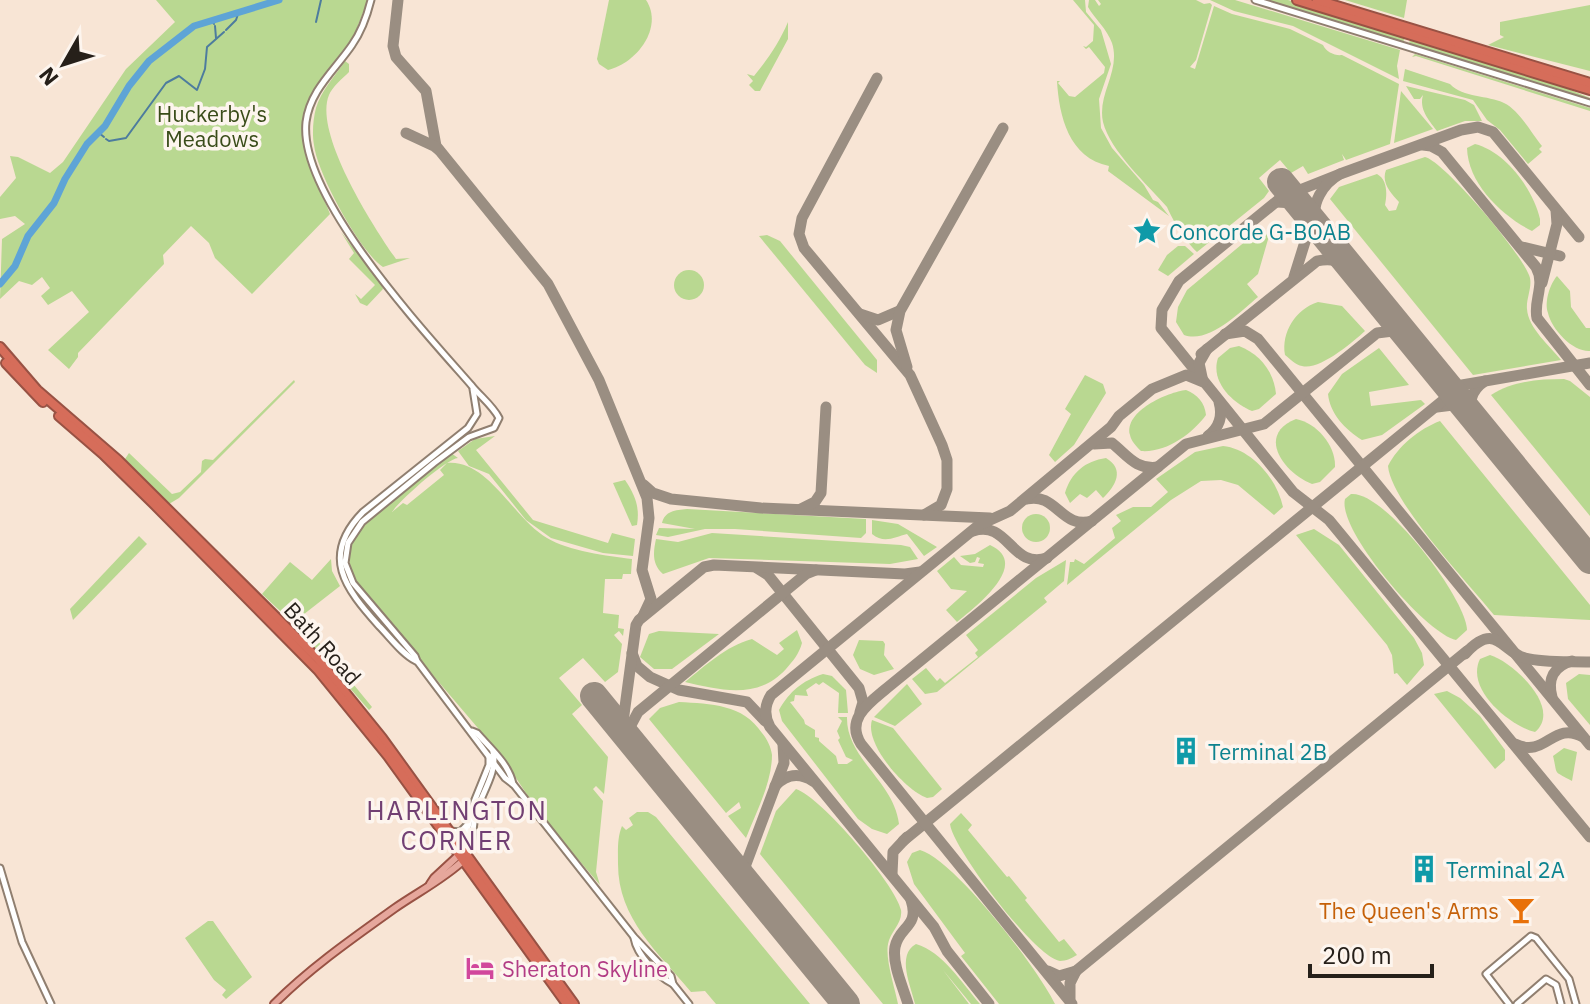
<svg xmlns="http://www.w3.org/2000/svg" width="1590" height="1004" font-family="'IBM Plex Sans',sans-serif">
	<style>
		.green { fill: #b9d891 }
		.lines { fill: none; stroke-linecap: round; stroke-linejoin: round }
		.stream { stroke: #4d7c9e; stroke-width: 2 }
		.river { stroke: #5ea4d6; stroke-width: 7 }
		.taxiway { stroke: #9a8e82; stroke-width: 11 }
		.runway { stroke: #9a8e82; stroke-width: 28 }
		.secondary-casing { stroke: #907f70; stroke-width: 9 }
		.primary-casing { stroke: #985244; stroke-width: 10 }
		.highway-casing { stroke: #985244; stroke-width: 12 }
		.secondary { stroke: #fff; stroke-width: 5 }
		.primary { stroke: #e6a79c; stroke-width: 6 }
		.highway { stroke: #d66d5a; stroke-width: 8 }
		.labels { text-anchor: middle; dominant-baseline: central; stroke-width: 7; stroke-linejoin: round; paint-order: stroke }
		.park-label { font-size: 22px; fill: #394c19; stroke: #fdf5ee }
		.culture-label { font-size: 22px; fill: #0d838f; stroke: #fdf5ee; text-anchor: start }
		.street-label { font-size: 22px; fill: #26201a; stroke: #fdf5ee }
		.food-label { font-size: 22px; fill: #c56008; stroke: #fdf5ee; text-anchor: end }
		.hotel-label { font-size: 22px; fill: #b23c85; stroke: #fdf5ee; text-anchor: start }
		.quarter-label { font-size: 26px; letter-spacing: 2px; fill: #724073; stroke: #fdf5ee }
	</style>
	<rect width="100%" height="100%" fill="#f8e5d5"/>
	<g class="green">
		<polygon points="156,0 368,0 353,38 315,88 304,121 308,159 330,214 252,294 215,258 209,243 191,226 163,255 164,264 78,353 78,357 69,369 48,350 89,312 72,291 48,305 41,296 50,288 42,277 32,285 19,281 0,299 2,239 25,224 15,216 0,219 0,197 16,178 10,156 18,157 50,173 63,162 126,69 175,22"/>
		<path d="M609,0H646C664,27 637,63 608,70L599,64L597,59Z"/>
		<path d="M1073,0H1085L1086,12L1101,30L1111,64L1099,99L1101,128L1112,148L1144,185L1153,200L1158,202L1169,216L1108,171L1109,166C1069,158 1059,116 1057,81H1060L1058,83L1069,96L1075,97L1104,73L1105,67L1089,47L1086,49L1083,46L1086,47L1093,41L1094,25Z"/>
		<path d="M1089,0H1095L1099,6L1101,4L1098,0H1196L1204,4L1210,3L1212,5L1196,60L1190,67L1195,69L1214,6L1232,14L1290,29L1323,45C1326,52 1335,56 1342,55L1399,84L1390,144L1346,160L1342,154L1344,160L1308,174L1303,166L1291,173L1280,160L1259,178L1269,191L1264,198L1197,252C1186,242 1173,221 1167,207C1148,185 1110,151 1103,122C1097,94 1121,71 1112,43C1107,29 1095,19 1088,7Z"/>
		<polygon points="1210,0 1235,0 1400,50 1397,66 1399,79 1293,26 1234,11"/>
		<polygon points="1266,0 1288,0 1406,36 1403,42"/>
		<polygon points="1345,0 1407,0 1404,18"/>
		<polygon points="1590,5 1590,71 1488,45 1504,37 1500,35 1500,22"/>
		<path d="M788,22V39L760,91H755L749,85L753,81L747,74L754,76C768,59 779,43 788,22Z"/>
		<polygon points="1410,38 1554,83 1590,98 1590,100 1409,45"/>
		<polygon points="1415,54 1590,108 1590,111 1416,56 1412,57"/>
		<path d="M345,61L349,64V72C343,78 332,87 329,95C313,133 374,228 396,259L410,258L383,267C360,252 317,173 314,145C312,134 313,119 316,108C321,91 335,76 345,61Z"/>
		<path d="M1405,69L1450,84C1463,98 1488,95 1504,103C1519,110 1532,134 1542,146L1539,149L1542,152L1528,164L1500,130L1487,120L1473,100L1403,81Z"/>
		<path d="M1406,86L1465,100L1474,105L1482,121H1465L1437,131C1428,119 1419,109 1423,95L1420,99H1414Z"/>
		<polygon points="1401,91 1433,129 1394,143"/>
		<path d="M1475,144C1506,152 1533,189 1540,219V225L1532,231C1502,216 1468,184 1467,148Z"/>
		<path d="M1425,157C1445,162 1525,257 1530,278C1532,288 1526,299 1527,309C1528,328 1550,346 1561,360L1473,375L1330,199L1339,187L1377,174C1388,180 1387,195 1385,205L1389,211L1396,210L1399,202C1391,193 1381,183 1386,170Z"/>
		<path d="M1259,230L1269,236L1258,274L1247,284L1258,297C1240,312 1209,344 1184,335L1176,322L1178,307L1187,290Z"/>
		<polygon points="341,232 381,283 383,289 367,306 360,303 355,294 361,299 375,285 349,259 354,253"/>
		<polygon points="767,235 780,241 877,360 877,373 865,365 759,236"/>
		<polygon points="1178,246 1185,246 1194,254 1168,276 1158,270 1167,255"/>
		<circle cx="689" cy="285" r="15"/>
		<path d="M1557,276L1570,291L1571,307L1586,328H1590V351C1573,352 1552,330 1548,313C1544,302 1550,284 1557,276Z"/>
		<path d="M1318,302L1342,306L1365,331C1353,342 1319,371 1302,366C1296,365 1290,359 1285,355C1281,332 1296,309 1318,302Z"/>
		<path d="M1239,346C1260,354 1274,372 1276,394L1259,409L1252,411C1233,403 1210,382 1218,358L1230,348Z"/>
		<path d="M1379,348L1409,385L1369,392L1371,406L1421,400L1425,404L1382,435L1362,440C1345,429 1330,414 1328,394L1342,374Z"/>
		<polygon points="1085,375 1103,384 1106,393 1074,445 1055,462 1049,455 1071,414 1065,409"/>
		<path d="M1564,379L1570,381L1590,397V516L1491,395C1513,381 1539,379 1564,379Z"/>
		<polygon points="294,380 295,382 179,498 169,504 125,459 129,453 172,494 180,492 201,472 202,461 205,459 213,460"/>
		<path d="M1186,390C1197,394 1205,403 1206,415C1192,434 1166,453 1141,451C1137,447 1131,441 1130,435C1124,411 1168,392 1186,390Z"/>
		<path d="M1296,419C1317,423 1336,446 1335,467L1320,482L1312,484C1285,474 1255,435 1296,419Z"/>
		<path d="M1440,421L1590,605V620L1494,615C1469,584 1391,502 1388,466C1398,446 1419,429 1440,421Z"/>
		<polygon points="495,436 476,450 533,520 608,543 612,533 635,539 633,556 603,553 551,538 526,520 489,474 469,466 458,451 475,439"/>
		<path d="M1223,446C1252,449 1277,479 1283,507L1274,515L1238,485L1221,480L1201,481L1171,500L1067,585L1070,562H1074L1075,559L1084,564L1115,538L1112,528L1121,521L1116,515L1133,507H1151L1168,492L1156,479L1195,452Z"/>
		<path d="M451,453L458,458C446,459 400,500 392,512L403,503L407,505L444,475L440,470L447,463C488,459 513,518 547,538C568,551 608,556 632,559L631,574H623L622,579H605L603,613L619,615L618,628L624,629L623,636L619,631L614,635L622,644L618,672L605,682L583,658L559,678L582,705L572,714L608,757L604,794L596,786L593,789L603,801L596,872L600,885L542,817L500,754L368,599L350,571L349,551L352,540L373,516Z"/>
		<path d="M1106,458C1125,469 1116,486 1103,498L1096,490L1087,498L1080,494L1070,503L1065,493C1071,473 1085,461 1106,458Z"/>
		<path d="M625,480C635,495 640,507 637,525L632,526L613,483Z"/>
		<path d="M1351,494C1384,490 1466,598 1467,630L1456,640C1426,634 1337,530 1345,499Z"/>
		<path d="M687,509L866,519V533L861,538L735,529H705L668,537L656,535L659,528L695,529L662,523C665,511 675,510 687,509Z"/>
		<circle cx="1036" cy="528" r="14"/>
		<path d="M872,520L898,524L937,547L924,556L907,534C895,537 884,544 872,534Z"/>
		<polygon points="1314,529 1339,545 1414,638 1422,653 1424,665 1407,685 1397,673 1394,674 1392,655 1387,645 1296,535"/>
		<path d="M712,533L901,545L910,547L918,559L890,564L709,558L663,574C652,564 653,553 656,539L678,542Z"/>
		<polygon points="139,536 147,544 73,620 70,609"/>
		<path d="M990,545C1032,564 975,607 957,622L946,610L967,591L951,589L937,571L954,557L961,565L983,567L984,564L978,563L980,558L977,557L975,562L970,563L960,556L975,554Z"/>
		<polygon points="331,559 332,571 340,586 299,618 372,707 369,710 293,623 262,594 290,562 312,580"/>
		<polygon points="1066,560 1064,581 1044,598 1047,602 937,692 925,694 912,679 926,668 937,681 940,678 945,683 978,657 975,653 978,650 966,635 1036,578"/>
		<path d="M797,630L802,643C799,654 793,661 786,669C758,700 720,690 685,682C705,666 726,646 752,639L777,655L784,649L779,643Z"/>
		<polygon points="659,631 719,634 672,669 654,669 640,657 649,634"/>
		<polygon points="859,640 883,641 885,644 884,655 894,669 874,675 860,669 853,655"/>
		<path d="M1490,655C1513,662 1563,708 1535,732C1510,726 1465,689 1480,659Z"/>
		<path d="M823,674L832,676L846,690L848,713H838L839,693L823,682L819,685L816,683L806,690L808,696L795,695L794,701L790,702L804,720L805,724L815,730V737L819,738V741L836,756L838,764H847L853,760L846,757L838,740L840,738L837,731L842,721L838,717H847C846,759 894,781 899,824L887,834L872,829L858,819L782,721L779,710C790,691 802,681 823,674Z"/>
		<polygon points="1579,674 1590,675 1590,725 1568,699 1566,683"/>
		<polygon points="907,684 922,704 895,726 874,717"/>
		<polygon points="1447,691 1460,698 1480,716 1505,750 1505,760 1495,769 1434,694"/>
		<path d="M679,702C711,704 743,704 762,733C767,739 771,747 772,755C772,782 756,813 746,838L728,816L741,808L739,802L726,813L649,719L660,708Z"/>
		<path d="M872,720L893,728L942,789L933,797L927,798C905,790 864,744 872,720Z"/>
		<path d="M1564,748L1577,752L1572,781C1552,770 1558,776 1553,756Z"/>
		<path d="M796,789C821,797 896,885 901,910C903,923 890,932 888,944C885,959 895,988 898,1004H883L760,854L776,811Z"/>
		<path d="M637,812H648L656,817L810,1004H716L705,991L691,992C658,952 618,919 618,864C618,851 617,838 622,826L626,830L633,825L629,818Z"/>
		<path d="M961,813L972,825L968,830L1007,877L1009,876L1027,898L1025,900L1059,942L1064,939L1077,955C1072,958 1066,961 1060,961C1035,958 952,847 950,824Z"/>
		<path d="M920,850C955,860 1038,969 1055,1004H999L961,956L965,953L914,884L907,862L912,853Z"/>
		<polygon points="208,921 213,921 252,977 226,999 222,995 226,990 214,980 185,938"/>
		<path d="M916,944C943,952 962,983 980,1004H971L943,970L969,1004H915C911,986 896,955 916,944Z"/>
	</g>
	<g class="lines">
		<g class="stream">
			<polyline points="276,2 277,0"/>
			<polyline points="212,21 214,24"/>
			<polyline points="316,22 321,0"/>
			<polyline points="215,26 216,38"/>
			<polyline points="226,30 236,20 239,11"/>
			<polyline points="99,133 104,137"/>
			<polyline points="106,139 109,141 126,138 166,83 179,76 197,90 205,69 207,47 224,32"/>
		</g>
		<polyline class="river" points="0,284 15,266 28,236 54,203 65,179 87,144 105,126 129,86 149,61 194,26 279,0"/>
		<g class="taxiway">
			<polyline points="398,0 393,46 396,57 426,91 436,146 548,284 599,380 647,498 649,518 642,570 651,599 643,616"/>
			<polyline points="877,78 802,218 799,234 804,248 910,375 942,445 947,460 947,489 941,505 924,515"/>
			<polyline points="406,133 434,146 439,150"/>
			<path d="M1423,145L1431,146L1442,152L1536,267C1546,285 1533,300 1537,318L1590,385"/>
			<polyline points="1340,174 1282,197 1179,281 1162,310 1161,328 1293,492 1329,520 1590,837"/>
			<polyline points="1277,202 1294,203 1314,223"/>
			<polyline points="1522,247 1560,256"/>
			<path d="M1337,251C1330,242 1321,233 1317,224C1309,204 1324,183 1340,174L1461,130L1478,127L1493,132L1579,237"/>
			<polyline points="1294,277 1314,213"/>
			<polyline points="1542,283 1557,224 1556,210"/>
			<polyline points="860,314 878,320 899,311"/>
			<polyline points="1225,334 1245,331 1258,339 1590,745"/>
			<path d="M1201,354L1317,261C1341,255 1351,269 1366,286"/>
			<polyline points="907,367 896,330 900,311 1003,128"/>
			<polyline points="1437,407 1453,405 1471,415"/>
			<path d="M1477,421C1466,406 1470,391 1485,381"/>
			<path d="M1208,436C1220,427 1223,416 1219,402"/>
			<path d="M1094,444L1112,443C1128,456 1136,470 1158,467"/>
			<polyline points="644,485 653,493 671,499 761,508 990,518"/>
			<path d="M1027,499C1056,492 1062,530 1092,521"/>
			<polyline points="801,509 815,502 821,493 826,407"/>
			<path d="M973,531C1008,519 1012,570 1047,558"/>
			<polyline points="757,568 768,575 859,688 863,702 860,712"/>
			<polyline points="632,653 637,666 650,677 679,690 747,702 765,721"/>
			<path d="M1465,654C1496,620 1502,652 1525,658C1545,663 1570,661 1590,662"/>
			<path d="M1552,697C1547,679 1554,666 1572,661"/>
			<polyline points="627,736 623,722 636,625 639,620 704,567 714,565 905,574 920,572"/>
			<path d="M1515,744C1546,759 1553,720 1583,737"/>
			<polyline points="634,745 630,727 638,712 806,574 816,570"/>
			<path d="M775,786C786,774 799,772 813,781"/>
			<polyline points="903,841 1462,385 1590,363"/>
			<polyline points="892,874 893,852 907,837"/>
			<polyline points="749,886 745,873 746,864 784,763 783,744"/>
			<polyline points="1048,971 1059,976 1076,971 1070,983 1070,999"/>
			<polyline points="1076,971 1467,651"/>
			<path d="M908,1004C903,987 892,964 895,947C899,926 920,927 911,900"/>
			<path d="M989,1004L947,951L934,927L770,727C764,716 764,706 771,695L979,525L1010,511L1111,427L1119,416L1152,389L1186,375L1203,382L1199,363L1207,349"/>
			<path d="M1072,1004L861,744C845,719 869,703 887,688L1186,444L1264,424L1377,333L1393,331L1410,340"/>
		</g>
		<g class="runway">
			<polyline points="1281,182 1590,560"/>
			<polyline points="594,696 846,1004"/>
		</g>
		<defs>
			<g id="secondary">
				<path d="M371,0C367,16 362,31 352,45C335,70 310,90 306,122C298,196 424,331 472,386C480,396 493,406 499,418L494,428L469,437L434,463L362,522L348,543L345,563L353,583L415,656L417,661L505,778L514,785L634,937L671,976L673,984L689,1004"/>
				<polyline points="1255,0 1590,103"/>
				<path d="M416,661C402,654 390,637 379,626C345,588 320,556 363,512L468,428L477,414L473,389"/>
				<path d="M472,731L477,733C490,748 509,764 513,784"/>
				<polyline points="450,831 460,832 468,824"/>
				<polyline points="463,849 474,802 489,765 489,756"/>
				<path d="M467,856C474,842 472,827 476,812C482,793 498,771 493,752"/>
				<polyline points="0,868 22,942 51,1004"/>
				<path d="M634,938C637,955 657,976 673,984"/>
				<polyline points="1509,1004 1486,974 1531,936 1536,938 1569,979 1576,1004"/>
				<polyline points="1517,1004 1546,979 1556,985 1561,1004"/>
			</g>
			<g id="primary">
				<polyline points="430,884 434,878 461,853"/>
				<path d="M274,1004C310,968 353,938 395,908C418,892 444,879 465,859"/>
			</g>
			<g id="highway">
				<polyline points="1297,0 1590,90"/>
				<polyline points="1317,0 1590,83"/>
				<polyline points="0,347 37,390 118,460 318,659 382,738 574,1004"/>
				<polyline points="6,363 43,402"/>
				<polyline points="59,416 103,454 155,505 318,670 388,756 567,1004"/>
			</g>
		</defs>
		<use href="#secondary" class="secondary-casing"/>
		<use href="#primary" class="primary-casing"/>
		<use href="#highway" class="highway-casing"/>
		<use href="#secondary" class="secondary"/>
		<use href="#primary" class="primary"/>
		<use href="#highway" class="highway"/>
	</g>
	<defs>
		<symbol id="sight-bare" viewBox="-9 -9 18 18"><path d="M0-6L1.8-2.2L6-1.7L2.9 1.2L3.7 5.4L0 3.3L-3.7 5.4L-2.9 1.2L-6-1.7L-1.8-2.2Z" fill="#0f9aa8" stroke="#fdf5ee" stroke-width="2.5" paint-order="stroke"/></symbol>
		<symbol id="building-bare" viewBox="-9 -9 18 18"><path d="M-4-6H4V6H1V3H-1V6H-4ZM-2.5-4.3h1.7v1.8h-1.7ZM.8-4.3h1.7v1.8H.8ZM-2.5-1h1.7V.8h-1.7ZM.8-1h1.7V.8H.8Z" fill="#0f9aa8" stroke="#fdf5ee" stroke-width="2.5" paint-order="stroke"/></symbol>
		<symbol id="bar-bare" viewBox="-9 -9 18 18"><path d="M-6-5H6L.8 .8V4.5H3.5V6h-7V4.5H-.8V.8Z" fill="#e8710a" stroke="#fdf5ee" stroke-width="2.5" paint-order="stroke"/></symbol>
		<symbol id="hotel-bare" viewBox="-9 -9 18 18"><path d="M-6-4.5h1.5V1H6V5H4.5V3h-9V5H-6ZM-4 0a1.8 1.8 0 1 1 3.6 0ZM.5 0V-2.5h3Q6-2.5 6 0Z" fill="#d1479c" stroke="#fdf5ee" stroke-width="2.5" paint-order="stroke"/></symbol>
	</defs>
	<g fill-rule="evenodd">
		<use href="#sight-bare" x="1127" y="211" width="40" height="40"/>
		<use href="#building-bare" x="1166" y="731" width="40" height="40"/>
		<use href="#building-bare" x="1404" y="849" width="40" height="40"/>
		<use href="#bar-bare" x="1501" y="890" width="40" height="40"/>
		<use href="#hotel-bare" x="460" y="948" width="40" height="40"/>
	</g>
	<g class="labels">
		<g class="park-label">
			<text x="212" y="113">Huckerby's<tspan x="212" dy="25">Meadows</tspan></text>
		</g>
		<g class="culture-label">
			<text x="1169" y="231">Concorde G-BOAB</text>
			<text x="1208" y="751">Terminal 2B</text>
			<text x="1446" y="869">Terminal 2A</text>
		</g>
		<g class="street-label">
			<text transform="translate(323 643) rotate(48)">Bath Road</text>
		</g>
		<g class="food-label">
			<text x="1499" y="910">The Queen's Arms</text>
		</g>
		<g class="hotel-label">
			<text x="502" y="968">Sheraton Skyline</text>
		</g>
		<g class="quarter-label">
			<text x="457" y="810">HARLINGTON<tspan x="457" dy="30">CORNER</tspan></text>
		</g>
	</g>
	<g transform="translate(64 64) rotate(231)" stroke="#fdf5ee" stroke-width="6" paint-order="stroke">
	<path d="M0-6L14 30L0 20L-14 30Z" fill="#26201a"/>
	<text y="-12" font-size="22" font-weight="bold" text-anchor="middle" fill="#26201a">N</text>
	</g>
	<path d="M1310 964v12h122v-12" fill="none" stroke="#26201a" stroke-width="4"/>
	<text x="1322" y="964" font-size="24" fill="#26201a" stroke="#fdf5ee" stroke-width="6" paint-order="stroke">200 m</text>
</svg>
